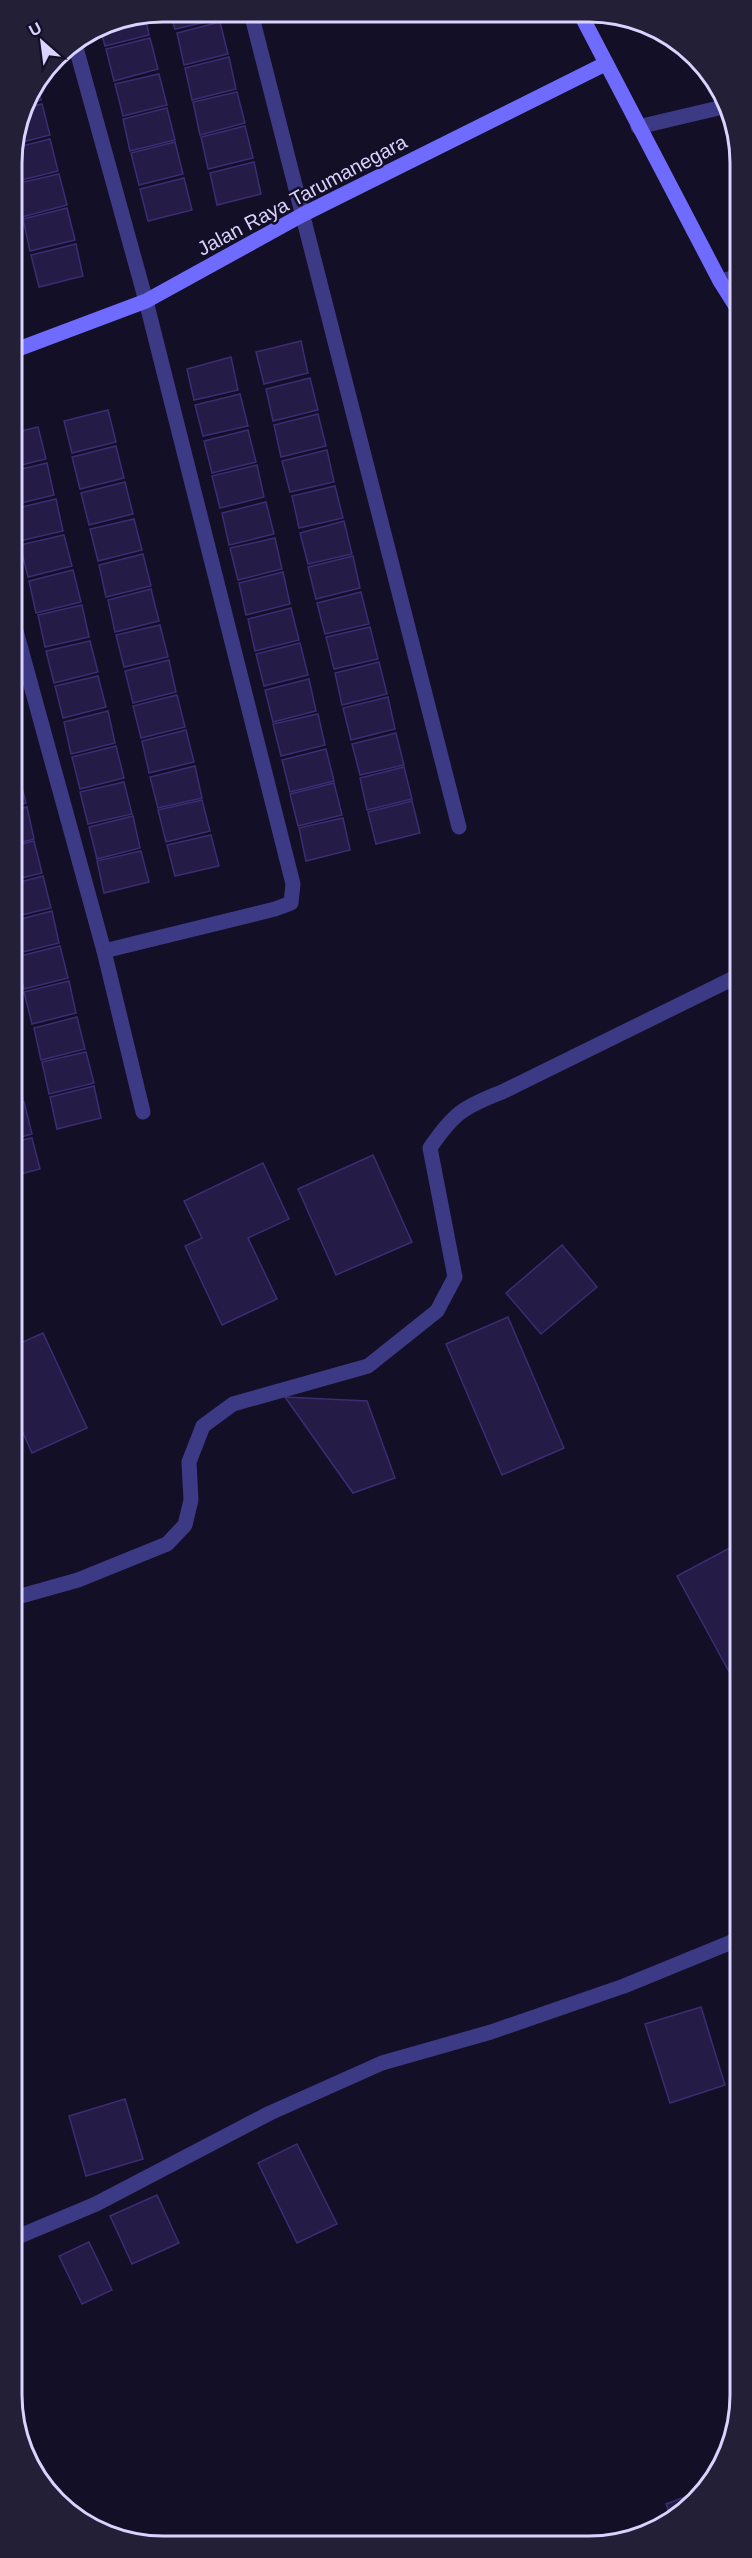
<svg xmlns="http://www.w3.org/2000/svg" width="752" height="2558" font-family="Arial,sans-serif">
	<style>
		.building { fill: #241b47; stroke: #3b2d73; stroke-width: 1.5 }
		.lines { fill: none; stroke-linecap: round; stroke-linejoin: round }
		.lane { stroke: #3d3a85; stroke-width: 15 }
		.street { stroke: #3d3a85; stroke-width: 15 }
		.secondary { stroke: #6f6bff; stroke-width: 15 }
		.labels { text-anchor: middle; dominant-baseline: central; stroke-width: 5; stroke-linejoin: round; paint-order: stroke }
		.street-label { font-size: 20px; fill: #d9d4ff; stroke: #130f26 }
		.rim { fill: none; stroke: #d9d4ff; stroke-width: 3 }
	</style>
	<rect width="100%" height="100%" fill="#130f26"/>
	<g class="building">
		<polygon points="170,12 218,12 220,19 175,29"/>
		<polygon points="145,16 149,35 105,46 100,27 106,23"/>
		<polygon points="220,22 228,54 184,65 177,33"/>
		<polygon points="150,38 158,69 114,81 106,49"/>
		<polygon points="229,57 236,89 192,100 185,68"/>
		<polygon points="159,74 167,105 123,116 115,84"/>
		<polygon points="37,84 41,100 26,104 28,97"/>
		<polygon points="237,92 245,123 200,135 193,102"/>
		<polygon points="42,104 50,135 15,144 25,108"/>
		<polygon points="167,108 175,140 130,151 123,119"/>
		<polygon points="245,126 253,158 208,169 201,137"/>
		<polygon points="50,139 58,171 14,182 12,174 14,148"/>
		<polygon points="175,142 183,174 139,185 131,153"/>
		<polygon points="254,162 261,194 217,205 210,173"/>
		<polygon points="59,174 67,205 22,217 15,184"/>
		<polygon points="184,178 192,210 148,221 140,189"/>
		<polygon points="67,208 75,240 30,251 23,219"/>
		<polygon points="76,244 83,276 39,287 31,255"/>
		<polygon points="301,341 308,373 264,384 256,352"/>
		<polygon points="231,357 238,390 194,400 187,369"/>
		<polygon points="310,378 318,410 273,421 266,389"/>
		<polygon points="240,394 248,426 203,436 195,405"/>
		<polygon points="108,410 116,442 72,453 64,421"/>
		<polygon points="318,414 326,446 281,457 274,425"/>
		<polygon points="38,427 46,459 13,467 13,433"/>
		<polygon points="248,430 256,462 212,473 204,441"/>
		<polygon points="116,446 124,478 80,489 72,457"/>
		<polygon points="327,450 334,482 290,492 282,461"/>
		<polygon points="47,463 54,495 13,505 13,471"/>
		<polygon points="257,465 264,497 220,508 212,476"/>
		<polygon points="125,482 133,514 89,525 81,493"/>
		<polygon points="335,486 343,518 299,528 292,496"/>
		<polygon points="56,499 63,531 19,541 13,509"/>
		<polygon points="266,502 274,534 229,545 222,513"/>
		<polygon points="134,519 142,550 98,561 90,529"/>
		<polygon points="344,521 352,554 308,564 300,533"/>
		<polygon points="64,535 72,566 28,577 20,545"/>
		<polygon points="275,538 282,569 238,580 230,548"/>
		<polygon points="143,554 151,586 106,597 99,565"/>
		<polygon points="353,556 360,588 316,599 308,567"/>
		<polygon points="73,570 81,602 36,613 29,581"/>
		<polygon points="283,572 290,604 246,615 239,583"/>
		<polygon points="151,589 159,621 115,632 108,600"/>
		<polygon points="361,592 369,624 325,634 317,603"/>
		<polygon points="82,605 89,637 45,647 38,615"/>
		<polygon points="291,608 299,640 255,651 248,619"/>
		<polygon points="160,625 168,657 124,667 116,635"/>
		<polygon points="370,627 378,659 334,669 326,637"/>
		<polygon points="90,641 98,672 54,683 46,651"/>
		<polygon points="300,643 308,675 264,686 256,654"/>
		<polygon points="169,660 176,692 133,703 125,671"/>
		<polygon points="379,662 387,694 342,705 335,673"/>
		<polygon points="98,676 106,707 63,718 55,686"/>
		<polygon points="309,679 316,711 273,722 265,690"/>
		<polygon points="177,695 185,727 141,738 133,706"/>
		<polygon points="388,697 395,729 351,740 343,708"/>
		<polygon points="108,711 115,743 71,754 64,722"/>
		<polygon points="318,714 325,745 281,756 273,724"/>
		<polygon points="186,730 194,762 149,773 142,741"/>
		<polygon points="396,733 404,765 360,775 352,744"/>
		<polygon points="116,746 124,778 80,789 72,757"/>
		<polygon points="326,749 334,781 290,792 282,760"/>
		<polygon points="195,766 202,798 158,808 150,777"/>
		<polygon points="404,767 412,799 367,810 360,778"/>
		<polygon points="18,772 26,803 13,807 13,773"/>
		<polygon points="124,782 132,814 88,824 80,792"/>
		<polygon points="334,783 342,815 298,826 290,794"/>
		<polygon points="202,800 210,831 166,842 158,810"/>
		<polygon points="412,801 420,833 376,844 368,812"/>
		<polygon points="27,807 34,839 13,845 13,811"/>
		<polygon points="133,816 140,848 97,859 89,827"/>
		<polygon points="343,818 350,850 306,861 299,828"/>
		<polygon points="211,835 219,866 175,876 167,845"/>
		<polygon points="34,841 42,873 13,880 13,846"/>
		<polygon points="141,851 149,882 104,893 97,861"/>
		<polygon points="43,876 51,908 13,917 13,884"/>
		<polygon points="52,911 59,943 15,954 13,921"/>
		<polygon points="60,946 68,978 24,989 16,957"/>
		<polygon points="69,981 76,1013 32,1024 24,992"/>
		<polygon points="77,1017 85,1049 41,1060 34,1028"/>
		<polygon points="86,1052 94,1083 49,1094 42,1062"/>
		<polygon points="16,1067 23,1099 13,1102 13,1068"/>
		<polygon points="94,1086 101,1118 57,1129 50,1097"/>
		<polygon points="24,1102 32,1134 13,1139 13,1105"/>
		<polygon points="32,1138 40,1169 13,1176 13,1142"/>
		<polygon points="373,1155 412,1242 336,1275 298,1189"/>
		<polygon points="263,1163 289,1219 248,1238 277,1299 222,1325 185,1246 202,1238 184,1201"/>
		<polygon points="562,1245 597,1287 541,1334 506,1293"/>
		<polygon points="508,1317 564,1448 502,1475 446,1344"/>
		<polygon points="43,1333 87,1428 32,1453 14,1413 14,1346"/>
		<polygon points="285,1397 367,1401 395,1478 353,1493"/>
		<polygon points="739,1543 739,1690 677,1576"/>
		<polygon points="701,2007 725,2085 670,2103 645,2024"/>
		<polygon points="125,2099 143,2159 86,2176 69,2116"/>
		<polygon points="297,2144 337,2224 297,2243 258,2163"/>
		<polygon points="157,2195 179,2243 132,2264 110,2216"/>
		<polygon points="89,2242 112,2290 82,2304 59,2256"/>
		<polygon points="740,2313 740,2353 730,2315"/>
		<polygon points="706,2489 702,2495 672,2519 666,2504"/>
	</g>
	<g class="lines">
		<polyline class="lane" points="720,281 737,277"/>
		<g class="street">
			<polyline points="251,13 459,827"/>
			<polyline points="75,44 146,301 293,884 291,903 275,909 104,951"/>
			<polyline points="638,127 723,107"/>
			<polyline points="13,620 104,951 143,1112"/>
			<path d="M14,1598L78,1580L167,1544L185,1525L191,1500L189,1462L203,1426L233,1404L368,1366L437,1311L455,1277L430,1148C453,1114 463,1107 502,1092L738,976"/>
			<polyline points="15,2238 96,2204 270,2113 382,2063 491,2032 624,1986 739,1939"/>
		</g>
		<g class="secondary">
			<polyline points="581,15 720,281 737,308"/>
			<polyline points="13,351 146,301 302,215 605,64"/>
		</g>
	</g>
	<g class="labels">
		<g class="street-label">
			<text transform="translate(302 195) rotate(-28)">Jalan Raya Tarumanegara</text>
		</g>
	</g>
	<path d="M0 0H752V2558H0ZM163 22H589A141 141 0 0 1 730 163V2395A141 141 0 0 1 589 2536H163A141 141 0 0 1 22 2395V163A141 141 0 0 1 163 22Z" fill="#231f37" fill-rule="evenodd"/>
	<path class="rim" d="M163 22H589A141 141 0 0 1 730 163V2395A141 141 0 0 1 589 2536H163A141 141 0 0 1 22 2395V163A141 141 0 0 1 163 22Z"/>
	<g transform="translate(42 42) rotate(332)" stroke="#130f26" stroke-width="4.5" paint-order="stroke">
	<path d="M0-4.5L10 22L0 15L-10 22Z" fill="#d9d4ff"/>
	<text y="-9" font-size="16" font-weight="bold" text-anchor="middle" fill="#d9d4ff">U</text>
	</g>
</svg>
